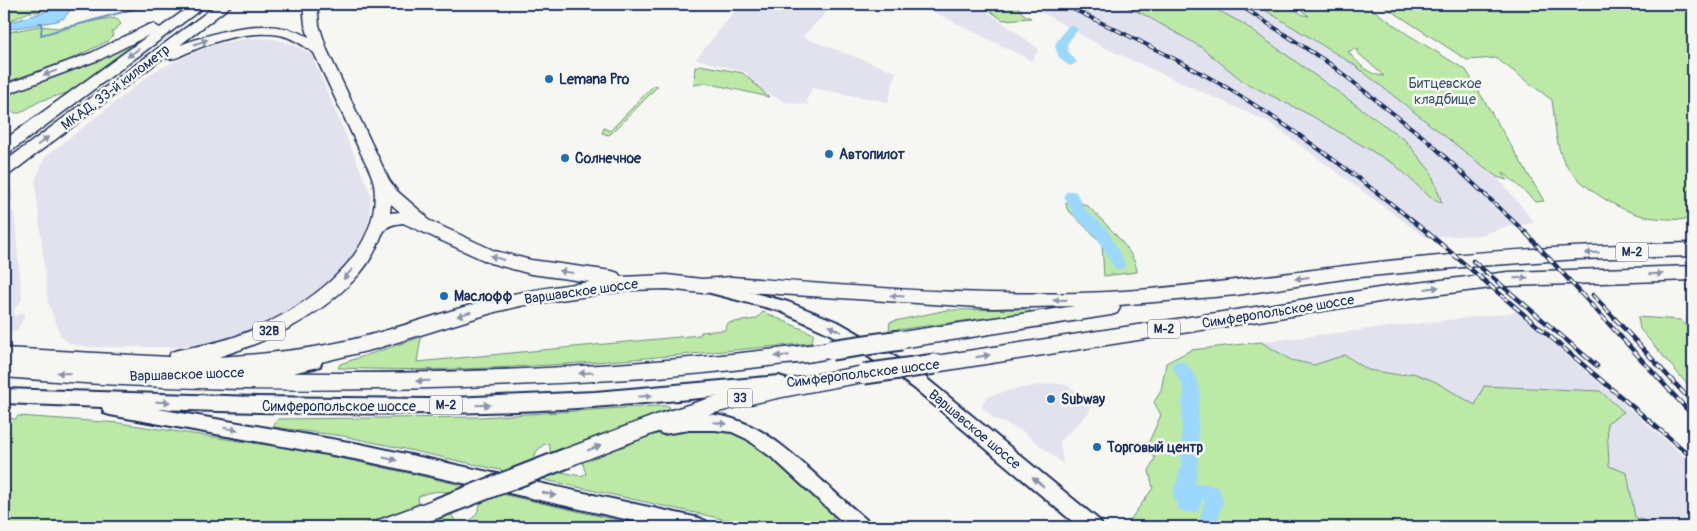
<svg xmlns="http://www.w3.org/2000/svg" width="1697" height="531" viewBox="0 0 1697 531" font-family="Pangolin,sans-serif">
<rect width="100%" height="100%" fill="#f6f6f2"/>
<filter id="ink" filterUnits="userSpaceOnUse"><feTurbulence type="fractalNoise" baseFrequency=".02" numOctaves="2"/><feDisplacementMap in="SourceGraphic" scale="10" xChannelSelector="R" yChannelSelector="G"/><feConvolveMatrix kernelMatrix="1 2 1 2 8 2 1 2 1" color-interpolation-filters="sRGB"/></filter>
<g filter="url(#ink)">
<path fill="#e2e2ee" d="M739,4H835L802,37L896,72L888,102L812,88L806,102L809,105L785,102L751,85L746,72L696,59L735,11Z
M918,4H977L1039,49L1032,61Z
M1027,4H1119L1143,14L1201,47L1244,82L1310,115L1394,164L1431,198L1383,122L1336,92L1242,23L1206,4H1255L1353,64L1497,177L1535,223L1509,226L1481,235L1425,237L1270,123L1101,46Z
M249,38L273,39L293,44L311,54L371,195L369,221L362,242L342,270L313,298L260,328L234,337L209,343L175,347H90L70,344L61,336L48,303L35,181L45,157L156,70L209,46Z
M12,190L13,199L5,206V211L14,212L22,300L14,309L15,316L24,313V318L16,332H4V196Z
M1517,312L1693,464V527H1168L1191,350Z
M1054,383L1066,385L1074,390L1088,403L1090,408L1089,413L1060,441L1063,464L1021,430L994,419L982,407L983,402L989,396L1010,390Z"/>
<path fill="#bde9a7" stroke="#6c8c82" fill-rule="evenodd" d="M4,4H54L39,12H29L10,21L4,22Z
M980,4H1016L1023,14L1031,18L1003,20Z
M1119,4H1206L1242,23L1405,140L1431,172L1442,203L1431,198L1394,164L1310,115L1244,82L1201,47L1143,14Z
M1255,4H1285L1303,15L1309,16L1292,4H1365L1407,34L1466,70L1544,201L1536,202L1503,172L1507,180L1497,177L1353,64ZM1354,49L1359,50L1357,52L1384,76C1368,75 1359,64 1348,52Z
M1381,4H1683L1693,6V220C1675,219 1654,220 1636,214C1610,205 1573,182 1562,157C1555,140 1555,118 1552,100L1496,58L1467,60Z
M110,18L117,19L121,24L112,32L113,36L108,41L67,61L4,83V33L39,26L58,28Z
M138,41L67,93L40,101L20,113H15L9,109L4,110V94Z
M700,65L743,73L769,97L707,83L694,85L695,67Z
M654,85L658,86L612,133L608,135L602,133L604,128L610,131Z
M1075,195L1081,203L1088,206C1103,222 1136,251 1137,272L1104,276L1102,243L1067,209L1066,203Z
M1030,309V312L889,331L890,322L947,310Z
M763,312L814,334L811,343C655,357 496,375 338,368L340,364L421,337L417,362L700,335L701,332L725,330L728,323L756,319Z
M1638,317L1680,320L1693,331V391L1640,329Z
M1261,342L1291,360L1314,365L1345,355L1368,370L1400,375L1413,373L1434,381L1475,405L1484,386L1600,391L1624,412L1607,423L1609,466L1627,473L1635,517L1659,527H1125L1153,488L1149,471L1155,458L1147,446L1161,415L1154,402L1161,391L1166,363L1191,350Z
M655,406H669L670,410L551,455L549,443L543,445L537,451L534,458L535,463L539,467L580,476L586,474L582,461L648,436L677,430H727L740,434L774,458L834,514L830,527H759L391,446L343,436L273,427L278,419L481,417Z
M18,416L119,423L300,450L354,461L648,527H412L451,513L458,527C469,522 478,517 480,504L477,500C459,492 435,487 418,497L419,505L356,527H4V418L16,419Z"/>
<path fill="#9cd8fd" stroke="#6894bd" d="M59,4L74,5L64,18L57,21L4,30V24L45,12Z"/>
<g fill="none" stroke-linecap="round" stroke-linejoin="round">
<path stroke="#6894bd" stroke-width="2" d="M39,23H42L41,35L137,8L177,5"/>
<path fill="#9cd8fd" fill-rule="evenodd" d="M1072,25L1078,29L1067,44L1068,51L1077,62L1071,66C1061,63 1056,53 1055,44L1068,26Z
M1071,191L1076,192L1084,208L1106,228L1126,264L1124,268L1119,270L1114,268L1096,236L1074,216L1064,196L1066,192Z
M1180,360C1190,364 1199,381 1200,392C1201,397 1199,402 1198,407C1198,434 1200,459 1195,485L1202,483L1219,488L1223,501L1216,527H1198L1205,500L1203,499L1198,511C1191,514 1186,513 1179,510L1173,495L1181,466L1182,405L1184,392L1181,383L1172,367L1174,362Z"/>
<defs>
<path id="major" d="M708,281L788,302L840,323L875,343L926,378L1100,521L1102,527H1079L914,388L863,353L828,333L780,311L703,291L700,287L703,283Z
M314,354L320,356L322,361L320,366L314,368C290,373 248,386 224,378L222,373L224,368L257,365Z
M779,376L785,378L787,383L785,388L779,390C681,400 583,410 484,412C376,415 267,413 158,409L360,444L699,518L706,521L708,527H661L360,460L110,415L104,413L102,407L4,403V389L256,397L428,399L595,392Z
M706,414C754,417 785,447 818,477C834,492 851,507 868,521L870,527H848L775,460L747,439L732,432L715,430H689L663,434L657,431L654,426L657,421L663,418Z"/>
<path id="highway" d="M193,4H208L10,152L4,153V140L149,35L101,59L4,95V85L91,53L148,25L153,24L160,28Z
M218,4H233L180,45C220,30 269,15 309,37L305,25L303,4H317L319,25L327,50L389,180L397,191L426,216L428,220L495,251L531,260L612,271L618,273L621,277L667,275L702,279L732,277C862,287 993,299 1124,291C1219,285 1313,268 1408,259C1503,249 1598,245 1693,243V256L1578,259L1464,267L1350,278L1237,295L1119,305L1120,308L1117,313L1111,315L901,348L894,345L892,340L894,335L901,332L1075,306L993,308L732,291L702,293L667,289L630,290L525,305L495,312L375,349L321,362L237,372C435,376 635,369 831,342L838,345L840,350L838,355C818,362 796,363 776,365C727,371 678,376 629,379C421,392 211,395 4,377V348L169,357L171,352L178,350C198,346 218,343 237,336C298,313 384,259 374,184C372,172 363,159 359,149C344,117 329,85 314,53C303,45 293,38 280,35C249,30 217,40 189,52C181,55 173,62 164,57L10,174L4,176V162ZM391,204L400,212L390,213ZM403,223L490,263L531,274L590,282C558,286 527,290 496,298C437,313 380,336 320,346C286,352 252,355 218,357C270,341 315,319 353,281C362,272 372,258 377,246C380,241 381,233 386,229C390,224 397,224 403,223Z
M1693,266V280L1508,286L1392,300L935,372L928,370L925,364L928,358L935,356L1392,286L1508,272Z
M864,366L871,368L874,374L871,380L864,382C813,391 761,400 711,414C661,429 615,449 567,467L560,465L557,458L560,451L656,415L710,398L768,383Z
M435,499L443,502L446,509L443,516L413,527H376L379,520Z"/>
</defs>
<use href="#major" stroke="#1b2f5e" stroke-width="4"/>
<use href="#highway" stroke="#1b2f5e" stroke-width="3"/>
<use href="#major" fill="#f6f6f2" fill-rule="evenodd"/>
<use href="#highway" fill="#f6f6f2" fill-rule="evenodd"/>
<defs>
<path id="rail-far1" d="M1062,4C1117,30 1172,56 1224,86C1296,129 1364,181 1429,234
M1238,4L1330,64L1427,140L1527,234"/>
<path id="rail" d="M1428,233L1693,458
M1526,233L1693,416
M1473,261L1597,366
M1593,295L1693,403"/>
</defs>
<use href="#rail-far1" stroke="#1b2f5e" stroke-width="4"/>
<use href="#rail" stroke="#1b2f5e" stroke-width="4.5"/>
<use href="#rail-far1" stroke="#f6f6f2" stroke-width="2" stroke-dasharray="6" stroke-linecap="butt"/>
<use href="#rail" stroke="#f6f6f2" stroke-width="2.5" stroke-dasharray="8" stroke-linecap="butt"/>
<defs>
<path id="highway-bridge" d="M831,350L901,340
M864,374L935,364
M435,509L567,458"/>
</defs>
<use href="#highway-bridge" stroke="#1b2f5e" stroke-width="23" stroke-linecap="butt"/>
<use href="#highway-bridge" stroke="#f6f6f2" stroke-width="19"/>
</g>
<defs><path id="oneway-solid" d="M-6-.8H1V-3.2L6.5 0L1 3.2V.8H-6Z" transform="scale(1.25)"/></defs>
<g fill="#8892a8">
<use href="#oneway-solid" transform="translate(201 42) rotate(-19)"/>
<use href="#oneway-solid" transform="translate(133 53) rotate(144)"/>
<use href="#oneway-solid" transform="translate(50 73) rotate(160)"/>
<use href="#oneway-solid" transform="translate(43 141) rotate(-37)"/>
<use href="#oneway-solid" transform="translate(1592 253) rotate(177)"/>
<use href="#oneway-solid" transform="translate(497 258) rotate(-163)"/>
<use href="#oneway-solid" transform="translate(566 272) rotate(-172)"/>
<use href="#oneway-solid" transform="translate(348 274) rotate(131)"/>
<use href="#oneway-solid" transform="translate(1656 274) rotate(-2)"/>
<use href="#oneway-solid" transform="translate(1302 278) rotate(172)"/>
<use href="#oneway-solid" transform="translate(1521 278) rotate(-2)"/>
<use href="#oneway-solid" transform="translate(1432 288) rotate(-7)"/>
<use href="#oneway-solid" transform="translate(897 296) rotate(-177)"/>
<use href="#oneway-solid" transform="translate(1060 300) rotate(179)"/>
<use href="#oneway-solid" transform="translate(464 314) rotate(163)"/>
<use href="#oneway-solid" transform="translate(835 329) rotate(-155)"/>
<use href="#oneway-solid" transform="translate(782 356) rotate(174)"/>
<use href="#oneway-solid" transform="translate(983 356) rotate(-9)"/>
<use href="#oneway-solid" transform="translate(64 373) rotate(-176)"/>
<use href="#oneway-solid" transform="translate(586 373) rotate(176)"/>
<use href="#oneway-solid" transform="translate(423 381) rotate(179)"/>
<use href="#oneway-solid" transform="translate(645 396) rotate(-5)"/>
<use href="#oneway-solid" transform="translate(163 402) rotate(2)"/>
<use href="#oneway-solid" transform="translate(483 405) rotate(-1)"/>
<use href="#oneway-solid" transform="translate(720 423) rotate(7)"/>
<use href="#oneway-solid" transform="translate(231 429) rotate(9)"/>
<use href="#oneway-solid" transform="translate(594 448) rotate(-21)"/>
<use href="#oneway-solid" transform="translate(390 459) rotate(12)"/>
<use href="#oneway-solid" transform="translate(1038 482) rotate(-141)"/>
<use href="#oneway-solid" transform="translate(549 494) rotate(12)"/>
</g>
</g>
<g fill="#1f6fb2" stroke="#f6f6f2" stroke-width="2">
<circle cx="549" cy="79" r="5"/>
<circle cx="829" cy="154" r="5"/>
<circle cx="565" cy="158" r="5"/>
<circle cx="444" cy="296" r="5"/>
<circle cx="1051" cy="399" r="5"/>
<circle cx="1097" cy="447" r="5"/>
</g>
<g text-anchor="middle" stroke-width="5" stroke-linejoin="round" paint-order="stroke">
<g fill="#f6f6f2" stroke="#5d6b8a" stroke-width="1">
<rect x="1616" y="242.5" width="32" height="19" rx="4"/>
<rect x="1148" y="319.5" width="32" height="19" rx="4"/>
<rect x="253" y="321.5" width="32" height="19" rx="4"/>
<rect x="727.5" y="388.5" width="25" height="19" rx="4"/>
<rect x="430" y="395.5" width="32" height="19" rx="4"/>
</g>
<g font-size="12" font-weight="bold" fill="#1b2f5e">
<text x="1632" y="256">М-2</text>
<text x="1164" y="333">М-2</text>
<text x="269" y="335">32B</text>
<text x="740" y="402">33</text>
<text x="446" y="409">М-2</text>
</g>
<g font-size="14" font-weight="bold" fill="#1b2f5e" stroke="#f6f6f2" text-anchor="start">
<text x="559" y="84">Lemana Pro</text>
<text x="839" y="159">Автопилот</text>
<text x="575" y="163">Солнечное</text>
<text x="454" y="301">Маслофф</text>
<text x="1061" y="404">Subway</text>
<text x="1107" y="452">Торговый центр</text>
</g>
<g font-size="14" fill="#3b546d" stroke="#f6f6f2">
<text x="1445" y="88">Битцевское<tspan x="1445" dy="16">кладбище</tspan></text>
</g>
<g font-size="14" fill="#1b2f5e" stroke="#f6f6f2">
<text transform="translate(115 87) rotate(-37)" y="5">МКАД, 33-й километр</text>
<text transform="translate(581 291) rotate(-8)" y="5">Варшавское шоссе</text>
<text transform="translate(1278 311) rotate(-9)" y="5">Симферопольское шоссе</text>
<text transform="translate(863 373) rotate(-7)" y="5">Симферопольское шоссе</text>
<text transform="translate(187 374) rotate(-2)" y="5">Варшавское шоссе</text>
<text x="339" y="411">Симферопольское шоссе</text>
<text transform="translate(975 429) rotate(40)" y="5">Варшавское шоссе</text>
</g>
</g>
<rect width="1697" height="531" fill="none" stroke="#f6f6f2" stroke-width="20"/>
<rect x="10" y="10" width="1677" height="511" fill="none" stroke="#1b2f5e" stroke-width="2" filter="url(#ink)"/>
</svg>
